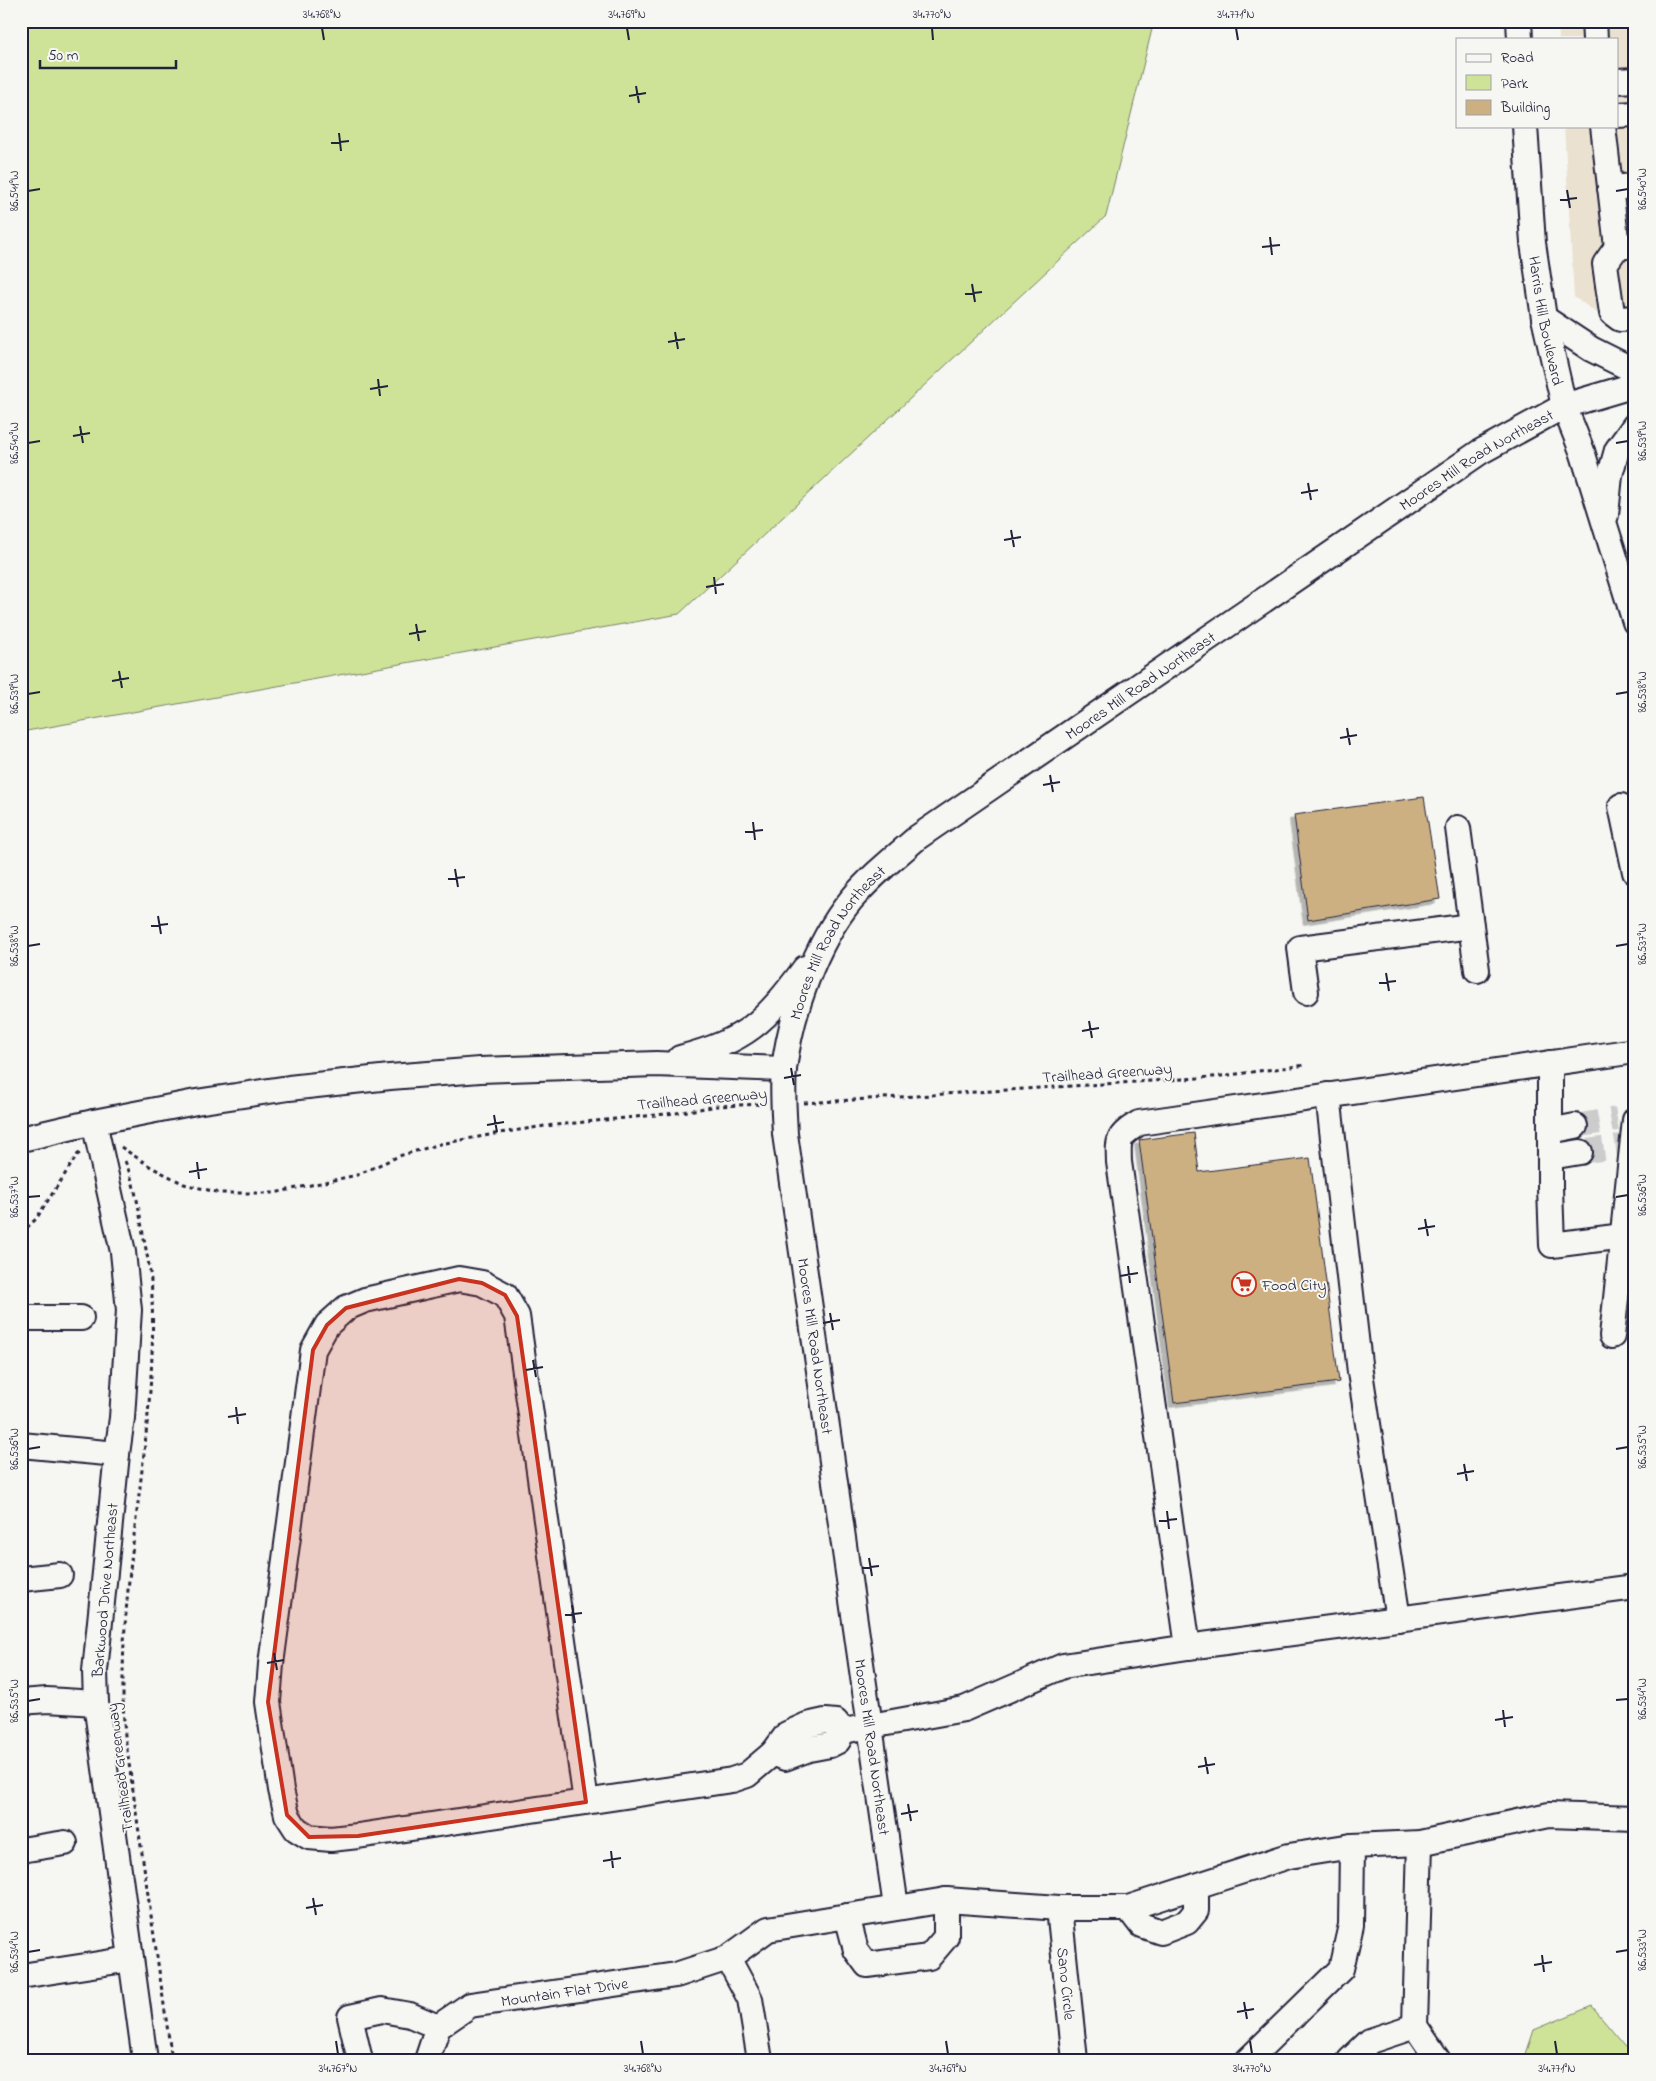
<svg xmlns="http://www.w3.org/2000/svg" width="1656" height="2081" viewBox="0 0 1656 2081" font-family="'Indie Flower',sans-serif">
<defs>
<filter id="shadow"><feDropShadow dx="-4.5" dy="4.5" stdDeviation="0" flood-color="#0004"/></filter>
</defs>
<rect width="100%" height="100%" fill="#f6f6f2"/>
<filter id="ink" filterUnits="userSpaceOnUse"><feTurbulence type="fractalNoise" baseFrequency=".02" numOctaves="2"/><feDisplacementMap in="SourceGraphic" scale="10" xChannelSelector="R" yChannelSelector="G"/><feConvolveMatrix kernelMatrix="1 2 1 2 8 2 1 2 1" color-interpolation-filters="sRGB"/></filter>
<g filter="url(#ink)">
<path fill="#eae1d0" d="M1558,21H1635V339L1574,297L1564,126H1617V39H1559Z"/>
<path fill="#cee398" stroke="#78826a" d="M21,21H1154L1106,216L679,614L21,732Z
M1592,2006L1635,2057V2060H1524L1534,2030Z"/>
<path fill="#cdb082" stroke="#22223b" filter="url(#shadow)" d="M1424,797L1440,899L1308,920L1294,815Z
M1194,1133L1199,1172L1310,1158L1339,1382L1174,1403L1139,1140Z"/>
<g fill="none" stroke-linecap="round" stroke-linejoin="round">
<path stroke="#cccccd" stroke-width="24" stroke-dasharray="24 12" stroke-linecap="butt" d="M1575,1126L1617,1119
M1580,1152L1621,1146"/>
<defs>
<g id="minor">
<path d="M1519,21L1520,39"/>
<path d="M1594,21L1595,39"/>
<path d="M1617,81L1635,80"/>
<path d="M1617,115L1635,114"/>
<path id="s1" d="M1525,126L1533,243L1544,318L1564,406L1582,451L1635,622"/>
<path d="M1603,126L1617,247"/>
<path d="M1610,188L1635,186"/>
<path d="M1635,245L1617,247L1605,264L1612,313L1620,319L1635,318"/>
<path d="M1544,318L1591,349L1635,371"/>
<path d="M1606,515L1610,475L1617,450L1635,425"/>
<path d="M1621,806L1635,872"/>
<path d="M1458,828L1477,970"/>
<path d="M1306,992L1300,948L1471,926"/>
<path d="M680,1058C747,1040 764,1023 805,968"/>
<path d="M1550,1063V1188L1552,1245L1623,1236"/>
<path d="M1328,1095L1360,1372L1398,1619"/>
<path d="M94,1122L123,1252L129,1310L122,1418L117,1454L95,1671L96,1703L145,2060"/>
<path d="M1550,1131L1575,1126"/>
<path d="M21,1139L94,1122L196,1102L289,1088L390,1077L480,1070L656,1064L784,1069"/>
<path d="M1550,1157L1580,1152"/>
<path d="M21,1318H81"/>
<path d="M1612,1336L1635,1120"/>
<path d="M21,1445L117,1454"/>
<path d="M21,1579L60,1575"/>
<path d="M1188,1647L1635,1587"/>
<path d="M21,1702L47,1700L96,1703"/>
<path d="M825,1721L836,1722L843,1731L838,1741L830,1745L809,1749L785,1758L773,1753L787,1734L807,1725Z"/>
<path d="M843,1731L964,1709L1063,1666L1188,1647L1119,1162C1118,1138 1118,1136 1139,1123L1635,1051"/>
<path d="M586,1802L517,1316L505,1295L482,1283L459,1279L365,1300L346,1308L327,1325L313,1350L271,1664L268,1702L281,1790L287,1815L296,1829L309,1837L331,1839L358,1836L732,1780L747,1775L773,1753"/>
<path d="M1420,1843L1415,2026L1438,2060"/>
<path d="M21,1850L65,1843"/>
<path id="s2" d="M896,1907L785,1134C784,1112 782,1090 784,1069C791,1013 815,944 851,900C871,876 895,857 918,837L1480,452L1564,406L1635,385"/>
<path id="s3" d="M1059,1908L1075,2060"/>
<path d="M1128,1908L1141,1925L1161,1932L1187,1922L1196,1911V1886"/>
<path d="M847,1916L856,1950L867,1965L929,1957L946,1937V1900"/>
<path d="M728,1958L750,1999L760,2060"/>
<path d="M21,1976L131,1959"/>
<path d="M360,2060L350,2017L382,2010L410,2015L438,2027"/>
<path id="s4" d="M427,2060L438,2027L470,2005L676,1975L728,1958L768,1929L946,1900L1059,1908H1128L1289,1856L1352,1846L1420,1843L1549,1815L1635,1818"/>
<path d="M1248,2060L1341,1969L1351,1925L1352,1846"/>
<path d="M1350,2060L1370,2041L1415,2026"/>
</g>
</defs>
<use href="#minor" stroke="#22223b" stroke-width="28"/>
<path stroke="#22223b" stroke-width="3" stroke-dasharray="4 4" stroke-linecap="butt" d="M804,1103L1213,1077L1306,1065
M121,1147L151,1167L184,1184L220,1193H274L357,1175L399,1156L440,1144L500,1133L545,1126L676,1113L717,1106L763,1104
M125,1161C135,1185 139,1208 143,1234C147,1255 152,1277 152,1298C158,1444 113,1590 125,1736L172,2060
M21,1233L36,1219L78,1154L82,1153"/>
<use href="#minor" stroke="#f6f6f2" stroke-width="24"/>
</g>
</g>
<path fill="#c8321e" fill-opacity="0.2" stroke="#c8321e" stroke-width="4" stroke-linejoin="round" d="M459,1279L482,1283L505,1295L517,1316L586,1802L358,1836L309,1837L287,1815L268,1702L313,1350L327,1325L346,1308Z"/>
<path fill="none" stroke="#22223b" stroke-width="2" d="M322,28L324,40M627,28L629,40M932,28L933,40M1236,28L1238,40M636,86L639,103M629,96L646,93M339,133L341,151M331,143L349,141M1567,190L1570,208M28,191L40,189M1616,191L1628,189M1560,200L1577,198M1270,237L1272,255M1262,247L1280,245M972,284L975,302M965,294L982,292M675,332L678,349M668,342L685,339M378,379L380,396M370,389L388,386M80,426L83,443M73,436L90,433M28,443L40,441M1616,443L1628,441M1308,483L1311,500M1301,493L1318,490M1011,530L1014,547M1004,540L1021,537M714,577L716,594M706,587L724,584M416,624L419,641M409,634L426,631M119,671L122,688M112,681L129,678M28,694L40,692M1616,694L1628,692M1347,728L1350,745M1340,738L1357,735M1050,775L1053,792M1043,785L1060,782M753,822L755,840M745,832L763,830M455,869L458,887M448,879L465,877M158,916L161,934M151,926L168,924M28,946L40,944M1616,946L1628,944M1386,973L1389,991M1379,983L1396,981M1089,1021L1092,1038M1082,1031L1099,1028M791,1068L794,1085M784,1078L801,1075M494,1115L497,1132M487,1125L504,1122M197,1162L199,1179M189,1172L207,1169M28,1197L40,1196M1616,1197L1628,1195M1425,1219L1428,1236M1418,1229L1435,1226M1128,1266L1130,1283M1120,1276L1138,1273M830,1313L833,1330M823,1323L840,1320M533,1360L536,1377M526,1370L543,1367M236,1407L238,1424M228,1417L246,1414M28,1449L40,1447M1616,1449L1628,1447M1464,1464L1467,1481M1457,1474L1474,1471M1167,1511L1169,1529M1159,1521L1177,1519M869,1558L872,1576M862,1568L879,1566M572,1605L575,1623M565,1615L582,1613M274,1653L277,1670M267,1663L284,1660M1616,1700L1628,1699M28,1701L40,1699M1503,1710L1505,1727M1495,1720L1513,1717M1205,1757L1208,1774M1198,1767L1215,1764M908,1804L911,1821M901,1814L918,1811M611,1851L613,1868M603,1861L621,1858M313,1898L316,1915M306,1908L323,1905M28,1952L40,1950M1616,1952L1628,1950M1542,1955L1544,1972M1534,1965L1552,1962M1244,2002L1247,2019M1237,2012L1254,2009M336,2041L338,2054M641,2041L643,2054M946,2041L948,2054M1250,2041L1252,2054M1555,2041L1557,2054"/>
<defs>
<symbol id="supermarket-ring" viewBox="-11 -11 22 22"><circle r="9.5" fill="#f6f6f2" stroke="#c8321e" stroke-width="1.5"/><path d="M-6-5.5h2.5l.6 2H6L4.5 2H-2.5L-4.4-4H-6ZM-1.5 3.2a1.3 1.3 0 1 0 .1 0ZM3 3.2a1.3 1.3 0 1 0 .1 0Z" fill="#c8321e"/></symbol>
</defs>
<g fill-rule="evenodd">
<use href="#supermarket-ring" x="1230" y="1270" width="28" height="28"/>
</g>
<g text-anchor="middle" stroke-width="4" stroke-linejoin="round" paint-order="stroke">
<g font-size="16" fill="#22223b" stroke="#f6f6f2">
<text dy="6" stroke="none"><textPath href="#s1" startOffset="196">Harris Hill Boulevard</textPath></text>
<text dy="6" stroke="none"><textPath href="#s2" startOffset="1796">Moores Mill Road Northeast</textPath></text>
<text dy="6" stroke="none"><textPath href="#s2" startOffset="1391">Moores Mill Road Northeast</textPath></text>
<text dy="6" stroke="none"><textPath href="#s2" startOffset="986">Moores Mill Road Northeast</textPath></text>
<text transform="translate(1107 1072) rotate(-4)" y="6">Trailhead Greenway</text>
<text transform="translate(702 1098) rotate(-5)" y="6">Trailhead Greenway</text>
<text transform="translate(816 1346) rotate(82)" y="6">Moores Mill Road Northeast</text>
<text transform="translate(104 1590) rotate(-85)" y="6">Barkwood Drive Northeast</text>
<text transform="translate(873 1747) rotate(82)" y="6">Moores Mill Road Northeast</text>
<text transform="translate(119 1768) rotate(-97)" y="6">Trailhead Greenway</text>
<text dy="6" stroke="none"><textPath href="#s3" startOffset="76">Sano Circle</textPath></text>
<text dy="6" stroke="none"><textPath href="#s4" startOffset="169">Mountain Flat Drive</textPath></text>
</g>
<g font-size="16" fill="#22223b" stroke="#f6f6f2" text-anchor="start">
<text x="1262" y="1290">Food City</text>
</g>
</g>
<rect width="1656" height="2081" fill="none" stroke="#f6f6f2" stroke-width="55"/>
<rect x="1456" y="38" width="162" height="90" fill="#f6f6f2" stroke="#a1a1a9"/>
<rect x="1466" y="54" width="25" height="8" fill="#f6f6f2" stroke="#a1a1a9"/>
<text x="1501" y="62" font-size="15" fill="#22223b">Road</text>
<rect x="1466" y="75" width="25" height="15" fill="#cee398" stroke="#a1a1a9"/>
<text x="1501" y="88" font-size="15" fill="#22223b">Park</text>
<rect x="1466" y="100" width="25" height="15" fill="#cdb082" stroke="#a1a1a9"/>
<text x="1501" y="112" font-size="15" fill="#22223b">Building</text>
<path d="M40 60v8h136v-8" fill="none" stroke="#22223b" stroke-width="2.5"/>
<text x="48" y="60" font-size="15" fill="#22223b" stroke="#f6f6f2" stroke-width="4" paint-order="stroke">50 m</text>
<rect x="28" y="28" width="1600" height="2026" fill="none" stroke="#22223b" stroke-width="2"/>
<g font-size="12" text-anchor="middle" fill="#22223b">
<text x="322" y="18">34.768°N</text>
<text x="627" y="18">34.769°N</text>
<text x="932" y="18">34.770°N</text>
<text x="1236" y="18">34.771°N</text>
<text transform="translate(1642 189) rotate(-90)" y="4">86.540°W</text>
<text transform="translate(14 191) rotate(-90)" y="4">86.541°W</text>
<text transform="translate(1642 441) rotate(-90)" y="4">86.539°W</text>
<text transform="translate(14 443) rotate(-90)" y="4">86.540°W</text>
<text transform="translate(1642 692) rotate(-90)" y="4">86.538°W</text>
<text transform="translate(14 694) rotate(-90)" y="4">86.539°W</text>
<text transform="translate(1642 944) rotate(-90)" y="4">86.537°W</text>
<text transform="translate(14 946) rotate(-90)" y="4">86.538°W</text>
<text transform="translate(1642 1195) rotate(-90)" y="4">86.536°W</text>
<text transform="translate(14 1197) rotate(-90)" y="4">86.537°W</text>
<text transform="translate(1642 1447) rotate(-90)" y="4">86.535°W</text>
<text transform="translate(14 1449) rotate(-90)" y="4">86.536°W</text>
<text transform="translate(1642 1699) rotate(-90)" y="4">86.534°W</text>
<text transform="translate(14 1701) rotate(-90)" y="4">86.535°W</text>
<text transform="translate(1642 1950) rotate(-90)" y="4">86.533°W</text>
<text transform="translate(14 1952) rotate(-90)" y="4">86.534°W</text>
<text x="338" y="2072">34.767°N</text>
<text x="643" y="2072">34.768°N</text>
<text x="948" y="2072">34.769°N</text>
<text x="1252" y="2072">34.770°N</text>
<text x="1557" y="2072">34.771°N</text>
</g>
</svg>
